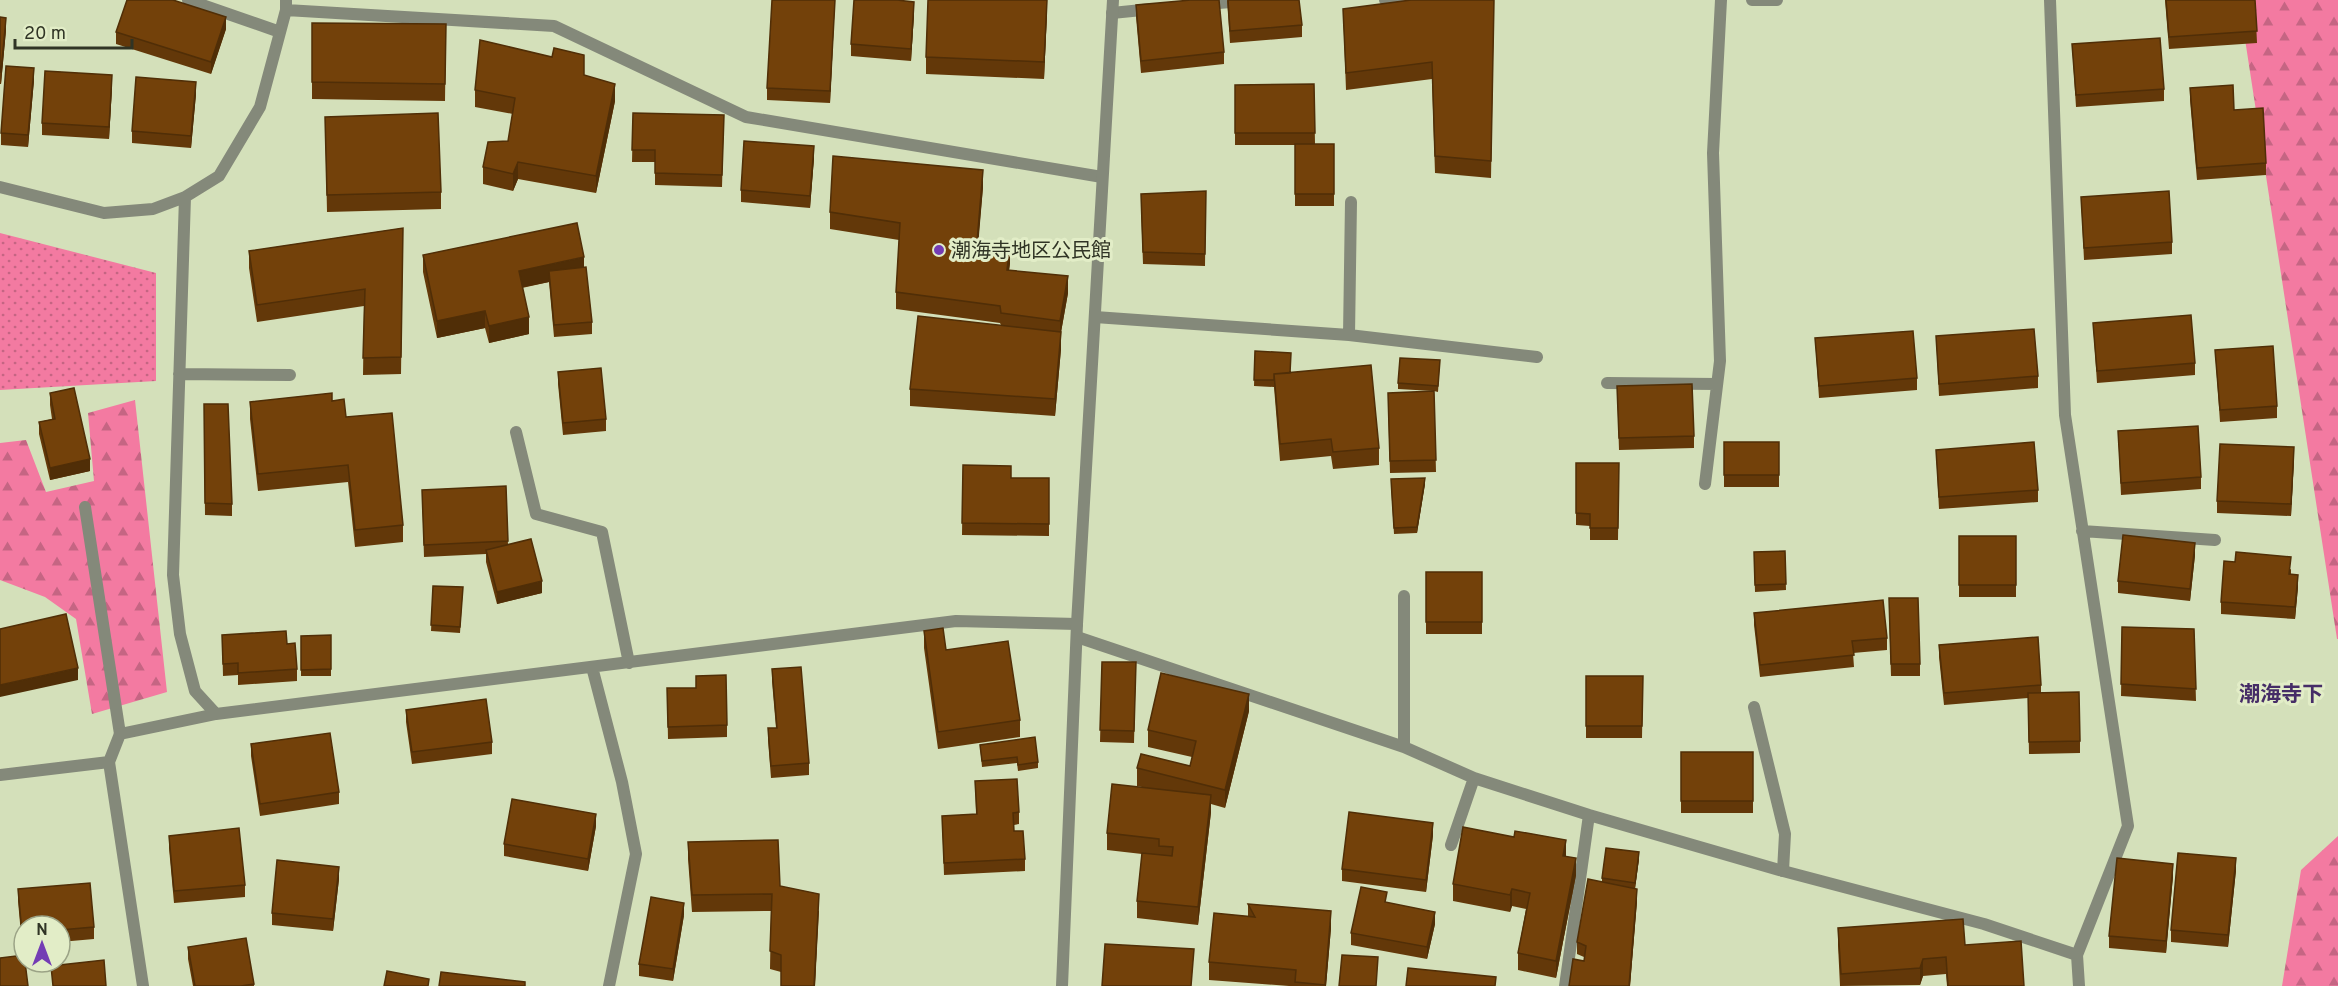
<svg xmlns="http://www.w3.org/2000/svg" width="2338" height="986" viewBox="0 0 2338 986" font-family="Overpass,'Noto Sans JP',sans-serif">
<defs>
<pattern id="forest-firs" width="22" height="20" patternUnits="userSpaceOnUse" patternTransform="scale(1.5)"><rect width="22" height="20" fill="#f37aa1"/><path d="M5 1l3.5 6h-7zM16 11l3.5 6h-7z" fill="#c56583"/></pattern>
<pattern id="park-dots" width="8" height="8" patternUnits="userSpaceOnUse" patternTransform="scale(1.5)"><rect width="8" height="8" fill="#f37aa1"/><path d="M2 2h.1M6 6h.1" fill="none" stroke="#c56583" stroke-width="1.8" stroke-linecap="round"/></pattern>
</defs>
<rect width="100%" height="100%" fill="#d4e0ba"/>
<path fill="url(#forest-firs)" d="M2239,0H2338V639H2337Z
M135,400L167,692L92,714L76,619L45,597L0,580V443L26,440L46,492L94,481L88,413Z
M2338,836V986H2282L2301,870Z"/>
<path fill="url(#park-dots)" d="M0,233L156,273V381L0,390Z"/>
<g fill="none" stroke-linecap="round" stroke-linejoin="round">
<path stroke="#84897a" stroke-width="12" d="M85,507L120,734
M1754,707L1785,834L1783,871"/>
<path stroke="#84897a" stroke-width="12" d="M188,0L280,32
M1385,0L1416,3
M1752,0H1777
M2050,0L2065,415L2128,826L2077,955L2079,986
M1206,4L1256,0
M286,10L554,26L746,117L1102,177
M1112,13L1152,9
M0,187L104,213L153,209L185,197L219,176L260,107L286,10V0
M185,197L173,575L180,634L195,691L216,714
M1095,317L1349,335L1537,357
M1349,335L1351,202
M179,374L290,375
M1607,383L1717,384
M516,432L536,514L602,532L629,663
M1705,484L1720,361L1713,153L1721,0
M2082,531L2215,540
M1404,596V747
M1077,637L1404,747L1474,778L1589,815L1783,871L1984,924L2077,955
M592,667L622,782L636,854L609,986
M0,775L109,762
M1451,845L1474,778
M143,986L109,762L120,734L216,714L956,621L1077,624
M1565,986L1589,815"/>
<path stroke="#84897a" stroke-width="12" d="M1062,986L1077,624L1113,0"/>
</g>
<path fill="#633809" d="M835,0L830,103L767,100V88Z
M1227,0L1302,25V37L1230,43Z
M1494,0L1491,178L1435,173L1432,79L1346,90L1343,9Z
M2165,0H2255L2257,43L2169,49Z
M1136,5L1224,52V64L1141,73L1136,17Z
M1047,12L1044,79L926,74V57Z
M914,14L911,61L851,56V44Z
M0,17L6,30L1,84H0Z
M312,23L446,24L445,101L312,99Z
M226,29L211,74L116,44V32Z
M2072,44L2164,89V101L2076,107Z
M584,75L615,101L596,193L518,179L513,191L483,184V167L508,141L513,114L475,107V90Z
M34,80L28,147L1,145V133Z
M1314,84L1315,144H1334V206H1295V145H1235V85Z
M112,87L109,139L42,135V123Z
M2190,88L2234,110L2266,163V175L2197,180L2190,100Z
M196,94L191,148L132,143V131Z
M633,113L724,115L722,187L655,185V162H632Z
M325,117L441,192V209L327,212Z
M814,158L810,208L741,202V190Z
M983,187L978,242L1010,263L1009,270L1068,293L1061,332V349L1055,416L910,406V389L1001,325L1000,323L896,309V292L899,240L830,229V212Z
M1206,191L1205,266L1143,264L1141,206Z
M2081,197L2172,242V254L2084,260Z
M403,228L401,374L363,375L364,306L257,322L249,268V251Z
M423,255L584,267L592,322V334L554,337L549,282L522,288L529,334L489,343L485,328L437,338L423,272Z
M2093,323L2195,363V375L2097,383Z
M1936,336L2038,376V388L1939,396Z
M1815,338L1917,378V390L1819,398Z
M2215,350L2277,406V418L2220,422Z
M1255,351L1290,373L1379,448V465L1333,469L1331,456L1280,461L1274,387L1254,386Z
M1440,360L1438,392L1434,391L1436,472L1390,473L1388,405L1433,391L1398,389V383Z
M558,372L606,419V431L563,435L558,384Z
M1617,386L1694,436V448L1619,450Z
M50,393L90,471L50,480L39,434V422L52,419L50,405Z
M332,401L346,417L403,525V542L355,547L348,482L258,491L250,419V402Z
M204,404L232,504V516L205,515Z
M2118,431L2201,477V489L2121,495Z
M1724,442H1779V487H1724Z
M1936,450L2038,490V502L1939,509Z
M2294,459L2291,516L2217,513V501Z
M1576,463H1619L1618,540H1590V526L1576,525Z
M963,465L1011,478H1049V536L962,535Z
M1425,484L1417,533L1394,534L1391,485Z
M506,486L508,545L542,593L497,604L486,562V554L424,557L422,490Z
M1959,536H2016V597H1959Z
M1785,551L1786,590L1755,592L1754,552Z
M2195,555L2190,601L2118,593V581Z
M2291,569V574L2298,587L2295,619L2221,614V602Z
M1426,572H1482V634H1426Z
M433,586L463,587L460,633L431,631Z
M1889,610L1920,664V676H1891Z
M1754,613L1887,638V650L1853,653L1854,667L1760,677L1754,625Z
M2122,627L2194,629L2196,701L2121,696Z
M924,631L946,650L1020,720V737L938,749L924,648Z
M222,635L287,644L297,669V681L238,685V675L223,676Z
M331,635V676H301V636Z
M1939,645L2041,685V693L2080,741V753L2029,754L2028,698L1944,705L1939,657Z
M1102,662H1136L1134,743L1100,742Z
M772,669L809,763V775L771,778L768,740V728H776L772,681Z
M1586,676H1643L1642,738H1586Z
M667,688L727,725V737L668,739Z
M406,710L492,742V754L412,764L406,722Z
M1249,711L1225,808L1211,804V812L1198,925L1137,918V901L1142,854L1107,850V833L1147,788L1137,786V768L1190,766L1192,757L1148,747V730Z
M251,744L339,792V804L260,816L251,756Z
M980,745L1038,762V768L1018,771L1017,763L982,767Z
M1681,752H1753V813H1681Z
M975,781L1019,812V824L1014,825V831L1025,859V871L944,875L942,816L976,814Z
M596,826L588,871L504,856V844Z
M1433,835L1426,892L1342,881V869Z
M169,836L245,885V897L174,903L169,848Z
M688,842L780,886L819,911L815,986H781V972L770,969L771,911L692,912L688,859Z
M1566,856L1576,875L1556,978L1518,970V953L1526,909L1512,906L1510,912L1453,901V884Z
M1639,859L1635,888L1637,901L1630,986H1569L1584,961V957L1577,954V942L1602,882V878Z
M2236,870L2228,947L2171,942V930Z
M2173,876L2166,953L2109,948V936Z
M339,879L333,931L272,925V913Z
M18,889L94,927V939L60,942V926H24V945H22L18,901Z
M1387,903L1435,924L1427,959L1351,945V933Z
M1248,904L1331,928L1326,986H1289L1209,980V962L1248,916Z
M684,915L673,981L639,976V964Z
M1838,928L1965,945L2024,986H1947L1946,974L1923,976L1920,985L1840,986L1838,945Z
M188,947L254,984V986H193L188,959Z"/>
<path fill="#502e07" d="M835,0L830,103V91Z
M1047,0V12L1044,79V62Z
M914,2V14L911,61V49Z
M226,17V29L211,74V62Z
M6,18V30L1,84V72Z
M34,68V80L28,147V135Z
M112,75V87L109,139V127Z
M196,82V94L191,148V136Z
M615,84V101L596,193V176Z
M814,146V158L810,208V196Z
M518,162V179L513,191V174Z
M983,170V187L977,259V242Z
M1010,246V263L1007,287V270Z
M584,257V274L549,271V282L519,288V271Z
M1068,276V293L1060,338V321Z
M485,311V328L437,338V321Z
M529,317V334L489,343V326Z
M1061,332V349L1055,416V399Z
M2294,447V459L2291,516V504Z
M90,459V471L50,480V468Z
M1425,478V484L1417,533V527Z
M2195,543V555L2190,601V589Z
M2298,575V587L2295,619V607Z
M542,581V593L497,604V592Z
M78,668V680L0,697V685Z
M1249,694V711L1225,808V790Z
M1211,795V812L1198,925V907Z
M596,814V826L588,871V859Z
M1433,823V835L1426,892V880Z
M1566,840V857L1563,856Z
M1639,852V859L1635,889V883Z
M1576,858V875L1556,978V961Z
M2236,858V870L2228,947V935Z
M2173,864V876L2166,953V941Z
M339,867V879L333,931V919Z
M1512,889V906L1510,912V895Z
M1637,889V901L1630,986H1629Z
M819,894L815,986H814Z
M684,903V915L673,981V969Z
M1331,911V928L1326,986H1325Z
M1435,912V924L1427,959V947Z
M1923,959V976L1920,985V968Z"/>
<path fill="#73410a" stroke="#502e07" stroke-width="1.5" d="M127,0H173L226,17L211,62L116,32Z
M772,0H835L830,91L767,88Z
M854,0H897L914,2L911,49L851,44Z
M928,0H1047L1044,62L926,57Z
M1191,0H1219L1224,52L1141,61L1136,5Z
M1228,0H1299L1302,25L1230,31Z
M1411,0H1494L1491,161L1435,156L1432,62L1346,73L1343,9Z
M2166,0H2255L2257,31L2169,37Z
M0,17L6,18L1,72H0Z
M312,23L446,24L445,84L312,82Z
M2160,38L2164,89L2076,95L2072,44Z
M480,40L552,57L554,48L584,55V75L615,84L596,176L518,162L513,174L483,167L488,142L508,141L515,98L475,90Z
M6,66L34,68L28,135L1,133Z
M45,71L112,75L109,127L42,123Z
M136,77L196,82L191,136L132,131Z
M1314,84L1315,133H1235V85Z
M2233,85L2234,110L2263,108L2266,163L2197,168L2190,88Z
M438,113L441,192L327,195L325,117Z
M633,113L724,115L722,175L655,173V150H632Z
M744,141L814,146L810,196L741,190Z
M1295,144H1334V194H1295Z
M833,156L983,170L977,242L1010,246L1007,270L1068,276L1060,321L1001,313L1000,306L896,292L900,223L830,212Z
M1206,191L1205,254L1143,252L1141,194Z
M2169,191L2172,242L2084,248L2081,197Z
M577,223L584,257L519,271L529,317L489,326L485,311L437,321L423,255Z
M403,228L401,357L363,358L365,289L257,305L249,251Z
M586,267L592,322L554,325L549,271Z
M2191,315L2195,363L2097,371L2093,323Z
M918,316L1061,332L1055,399L910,389Z
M2034,329L2038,376L1939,384L1936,336Z
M1913,331L1917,378L1819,386L1815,338Z
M2273,346L2277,406L2220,410L2215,350Z
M1255,351L1291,353L1290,373L1274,374V380H1254Z
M1400,358L1440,360L1438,386L1398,383Z
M1371,365L1379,448L1333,452L1331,439L1280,444L1274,374Z
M601,368L606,419L563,423L558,372Z
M1692,384L1694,436L1619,438L1617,386Z
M74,388L90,459L50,468L39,422L55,419L50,393Z
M1434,391L1436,460L1390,461L1388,393Z
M332,393V401L344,399L346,417L392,413L403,525L355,530L348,465L258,474L250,402Z
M204,404H228L232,504L205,503Z
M2198,426L2201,477L2121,483L2118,431Z
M1724,442H1779V475H1724Z
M2034,442L2038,490L1939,497L1936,450Z
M2220,444L2294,447L2291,504L2217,501Z
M1576,463H1619L1618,528H1590V514L1576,513Z
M963,465L1011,466V478H1049V524L962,523Z
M1425,478L1417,527L1394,528L1391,479Z
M506,486L508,541L424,545L422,490Z
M2123,535L2195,543L2190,589L2118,581Z
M1959,536H2016V585H1959Z
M531,539L542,581L497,592L486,550Z
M1785,551L1786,584L1755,585L1754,552Z
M2236,552L2291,557L2289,574L2298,575L2295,607L2221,602L2224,561L2235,562Z
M1426,572H1482V622H1426Z
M433,586L463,587L460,627L431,625Z
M1889,598H1918L1920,664H1891Z
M1883,600L1887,638L1852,641L1854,655L1760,665L1754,613Z
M66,614L78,668L0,685V629Z
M2122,627L2194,629L2196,689L2121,684Z
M943,628L946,650L1008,641L1020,720L938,732L924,631Z
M286,631L287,644L295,643L297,669L238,673V663L223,664L222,635Z
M331,635V669L301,670V636Z
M2038,637L2041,685L1944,693L1939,645Z
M1102,662H1136L1134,731L1100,730Z
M801,667L809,763L771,766L768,728H777L772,669Z
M1161,673L1249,694L1225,790L1137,768L1141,754L1190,766L1196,741L1148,730Z
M726,675L727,725L668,727L667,688H696V676Z
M1586,676H1643L1642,726H1586Z
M2079,692L2080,741L2029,742L2028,693Z
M486,699L492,742L412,752L406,710Z
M330,733L339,792L260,804L251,744Z
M1035,737L1038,762L1018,765L1017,757L982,761L980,745Z
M1681,752H1753V801H1681Z
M1017,779L1019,812L1013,813L1014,831H1023L1025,859L944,863L942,816L977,814L975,781Z
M1112,784L1211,795L1198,907L1137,901L1142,853L1172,856L1173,847L1159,846V839L1107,833Z
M512,799L596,814L588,859L504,844Z
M1349,812L1433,823L1426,880L1342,869Z
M1463,827L1514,837L1515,831L1566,840L1563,856L1576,858L1556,961L1518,953L1530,893L1512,889L1510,895L1453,884Z
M239,828L245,885L174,891L169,836Z
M778,840L780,886L819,894L814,986H781V955L770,951L772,894L692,895L688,842Z
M1606,848L1639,852L1635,883L1602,878Z
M2178,853L2236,858L2228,935L2171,930Z
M2117,858L2173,864L2166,941L2109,936Z
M277,860L339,867L333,919L272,913Z
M1588,879L1637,889L1629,986H1569L1573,959L1584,961L1586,946L1577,942Z
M90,883L94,927L60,930V926H24V933H22L18,889Z
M1361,887L1387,892L1385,902L1435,912L1427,947L1351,933Z
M651,897L684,903L673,969L639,964Z
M1248,904L1331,911L1325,985L1295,982L1296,970L1209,962L1214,913L1255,917Z
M1963,919L1965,945L2021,941L2024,986H1948L1946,957L1923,959L1920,968L1841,974L1838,928Z
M246,938L254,984L241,986H195L188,947Z
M1105,944L1194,949L1191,986H1102Z
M24,955V962H25L28,986H0V958Z
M1342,955L1378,957L1376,986H1339Z
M104,960L106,986H53L51,966Z
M1408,968L1496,977L1495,986H1406Z
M387,971L429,979L428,986H384Z
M441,972L525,982V986H439Z"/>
<circle fill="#743db4" stroke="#e2edc7" stroke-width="2" cx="939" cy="250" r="6"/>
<g text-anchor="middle" stroke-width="6" stroke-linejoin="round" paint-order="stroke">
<g font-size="20" fill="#303425" stroke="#e2edc7" text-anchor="start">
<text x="951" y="257">潮海寺地区公民館</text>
</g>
<g font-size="21" font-weight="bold" fill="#462d67" stroke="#e2edc7">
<text x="2281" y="701">潮海寺下</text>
</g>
</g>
<g transform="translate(42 944)"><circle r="28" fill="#e2edc7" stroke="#9ba386" stroke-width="1.5"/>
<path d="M0-4.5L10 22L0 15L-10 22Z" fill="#743db4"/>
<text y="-9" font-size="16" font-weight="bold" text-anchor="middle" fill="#303425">N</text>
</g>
<path d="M15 39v9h117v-9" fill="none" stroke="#303425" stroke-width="3"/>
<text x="24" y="39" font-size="18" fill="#303425" stroke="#e2edc7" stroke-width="4.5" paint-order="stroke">20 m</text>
</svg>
